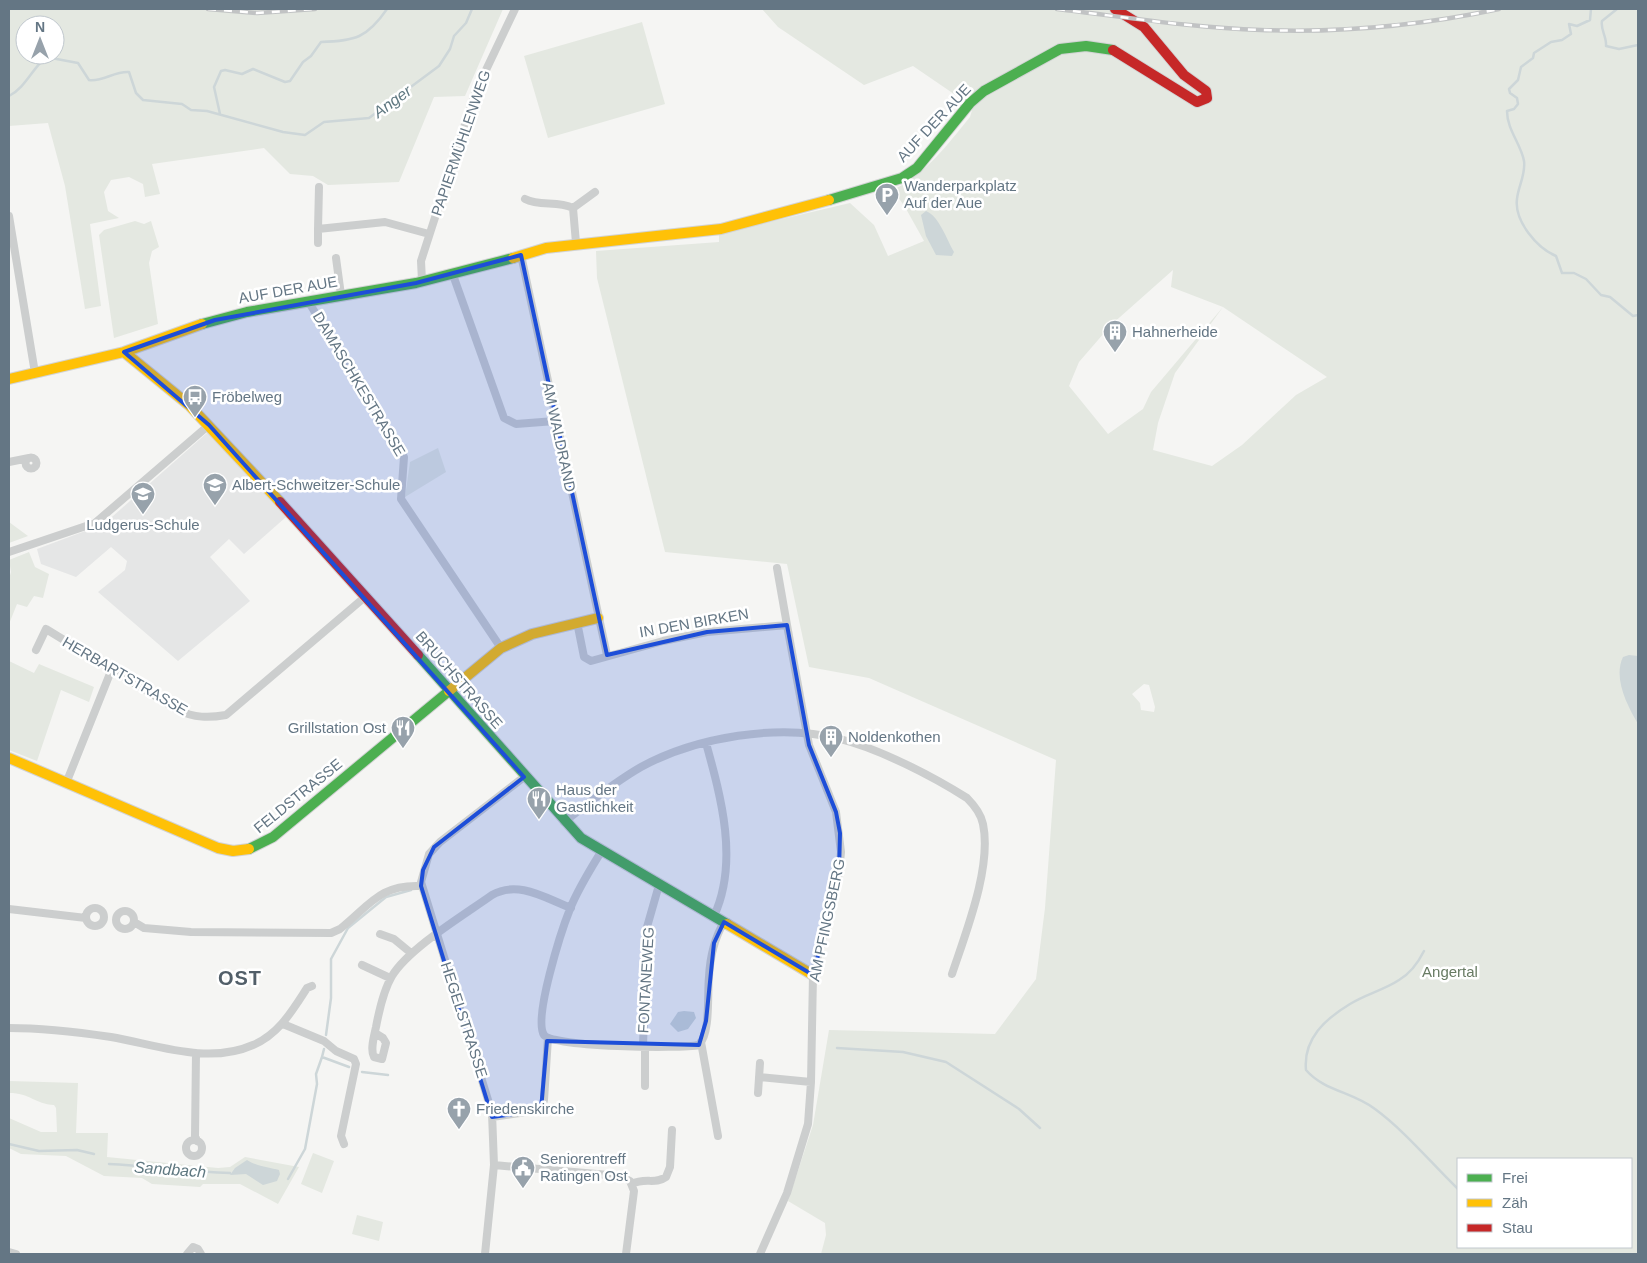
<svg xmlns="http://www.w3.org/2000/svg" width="1647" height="1263" viewBox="0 0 1647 1263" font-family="Arial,sans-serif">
<rect width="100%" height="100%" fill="#f5f5f3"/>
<path fill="#e5e6e6" d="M208,432L286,517L244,554L229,539L210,557L250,601L178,661L98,592L125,570L127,561L111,547L76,577L41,564L37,549L104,524Z"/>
<path fill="#e4e8e1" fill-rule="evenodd" d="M9,9H503L465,96L434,97L399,182L328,185L313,176L290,174L264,148L152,164L160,194L145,197L143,184L129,177L111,180L104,192L108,211L119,218L90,224L101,306L85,309L65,186L48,123L9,126ZM25,25H55V55H25Z
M762,9H1638V1254H821L826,1235L825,1223L788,1201L813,1125L829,1030L995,1034L1036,979L1045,908L1056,760L869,678L809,667L787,564L665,552L597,278L596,251L719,242V234L850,203L874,225L888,256L924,241L905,207L893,190C927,173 947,145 970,117L973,107L913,66L864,85L778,27ZM1173,270L1171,287L1223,307L1151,392L1143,409L1108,434L1069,386L1079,362L1111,325ZM1223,307L1327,377L1296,395L1242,445L1212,466L1153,450L1158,423L1175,373ZM1144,684L1149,685L1155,707L1154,712L1141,710L1140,703L1132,694ZM1458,1159H1631V1247H1458Z
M642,22L665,104L548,138L524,56Z
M135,221L144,224L151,221L159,247L152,251L149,263L158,324L114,338L99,235L104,230Z
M438,448L446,472L405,497L410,462Z
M9,522L28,536L9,543Z
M29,552L35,567L49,574L43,598L34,596L27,607L17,604L9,624V579L11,572L9,560Z
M9,661L34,673L39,664L94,687L89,702L61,690L37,761L9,750Z
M9,1081L78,1083L76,1133H108L107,1157L218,1168L230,1167L245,1157L299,1167L278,1204L240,1184H203L200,1187L152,1184L142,1178L104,1176L66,1156L21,1154L9,1148V1118L41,1132H57L56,1108L54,1105C35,1104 30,1093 9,1093Z
M313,1153L334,1161L322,1193L301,1184Z
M357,1215L383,1222L379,1241L352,1234Z"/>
<path fill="#cdd6d8" d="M926,211C939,216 947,240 954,252L952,256L936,255L926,236L921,215Z
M1629,655L1638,656V724C1627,705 1613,678 1623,657Z
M684,1011L694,1012L696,1018L688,1029L678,1032L670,1024L678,1012Z
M247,1160C256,1166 270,1168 279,1170L280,1174L277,1181L263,1185L246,1174L230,1175L235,1168Z"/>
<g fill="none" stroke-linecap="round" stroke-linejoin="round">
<path stroke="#cdd6d8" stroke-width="2.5" d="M1591,9L1590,20L1577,26L1569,24L1571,34L1562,40L1551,42L1534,53L1533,58L1521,67L1518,80L1509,89L1510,93L1517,98L1518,104L1514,109L1507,111C1507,130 1521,144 1524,161C1526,174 1518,187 1517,199C1514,221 1537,248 1556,256L1562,273H1574L1586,279L1601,295L1610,297L1633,316L1638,315
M1617,9L1602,21C1600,29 1607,37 1606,46L1619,49L1638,45
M9,96C25,88 32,69 46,57L78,63L89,80C103,82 114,71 129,72L136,93L143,100L182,104L191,110L207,111L283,132L305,135L324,122L369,118L439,66L450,49L454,36L466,23L472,9
M220,114L214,87L221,71L225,70L242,74L253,69L285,82L290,81L303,62L311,56L321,42C355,41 367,38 387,9
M1424,951C1418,963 1411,973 1399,980C1384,990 1366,994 1350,1004C1325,1019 1303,1039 1306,1070C1324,1091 1353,1092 1375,1109C1405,1131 1431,1163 1458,1189
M326,1035L331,998V959L348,928L386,897L411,890
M837,1048L903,1052L946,1062L1019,1109L1040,1128
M322,1057L324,1049
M362,1072L388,1075
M9,1144L39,1151L77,1150L94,1154
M109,1164C150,1166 189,1172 230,1173
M288,1179L305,1149L317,1084L316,1074L322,1057L349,1067"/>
<defs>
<path id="fast" d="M829,200L902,178L917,168L970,103L984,91L1060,49L1086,46L1113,50
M202,324L247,312L416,283L513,258
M418,655L581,838L727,924
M249,849L273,837L449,691"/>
<path id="slow" d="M513,258L546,248L721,229L829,200
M124,352L189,405L280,502
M9,379L124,352L202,324
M449,691L501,648L532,634L598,618
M9,758L218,848L233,851L249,849
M727,924L813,975"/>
<path id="jam" d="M1113,50L1197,102L1207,98L1206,91L1184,75L1144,27L1115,9
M280,502L418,655"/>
</defs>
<use href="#fast" stroke="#d2d3d4" stroke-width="12"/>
<use href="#slow" stroke="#d2d3d4" stroke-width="12"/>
<use href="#jam" stroke="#d2d3d4" stroke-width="12"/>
<path stroke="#cccece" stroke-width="8" d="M525,199C540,207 557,200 573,208
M9,216L35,373
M318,229L319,187
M318,243V229L385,222L429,234
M576,243L573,208L595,192
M521,255L607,655
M336,258L341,295
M453,275L504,418L516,424L555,421
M422,281L421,261L469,112L476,91L515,9
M308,301L404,457L401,499L501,648
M25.5 463a5.5 5.5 0 1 1 11 0a5.5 5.5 0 1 1-11 0Z
M9,462L29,458
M9,552L95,523L209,425
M777,568L787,625
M577,622L584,657L591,661L663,641L707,632L787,625L809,745L836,812L841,852L839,873L813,975L811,1082L808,1124L787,1193L760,1254
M36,650L46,629L178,710C194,718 209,718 226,715L365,597
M706,743C721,797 739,862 714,916
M67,781L111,671
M564,822C590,802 613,783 641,767C696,737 779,723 840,739C880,749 932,776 967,798C974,805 981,814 983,824C992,867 966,932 952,974
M601,852C590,870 578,889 570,909C562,929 533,1018 544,1035C552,1047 681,1049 699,1045C711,1032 707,995 709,977C710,957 714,939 724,922
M86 917a9 9 0 1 1 18 0a9 9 0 1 1-18 0Z
M9,909L86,918
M116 920a9 9 0 1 1 18 0a9 9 0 1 1-18 0Z
M134,922L144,928L191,932L331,933L340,929C370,905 380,884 421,886
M380,934L394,939L411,953
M362,965L390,978
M283,1024L324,1041L336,1051L354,1059L356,1064L341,1136L344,1144
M9,1028C43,1028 77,1032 111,1037C157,1045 208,1065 253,1045C279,1034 292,1011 307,988L312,986
M375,1033L383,1038L386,1043L382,1059L374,1057C370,1050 374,1036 376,1027C379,1011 383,991 392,976C409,948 464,915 492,895C518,880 545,898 571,908
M701,1042L718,1136
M643,1046L647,927L659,885
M196,1053L195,1136L197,1141
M759,1077L811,1082
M645,1086V1046
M758,1093L760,1063
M492,1117L541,1110L544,1100L548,1038
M186 1148a8 8 0 1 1 16 0a8 8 0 1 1-16 0Z
M494,1165L620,1176L630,1181L634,1191L626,1254
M632,1184C645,1177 655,1185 666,1177L670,1167L672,1130
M9,1252L16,1254
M187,1254L193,1247L198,1249L201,1254
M485,1254L494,1165L492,1113L421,882L429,854L440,842L524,777"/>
<use href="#fast" stroke="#4caf50" stroke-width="10"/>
<use href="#slow" stroke="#ffc107" stroke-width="10"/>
<use href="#jam" stroke="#c62828" stroke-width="10"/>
<defs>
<path id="rail" d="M208,9L257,13L315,9
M1057,9C1125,17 1193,28 1261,30C1339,33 1423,25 1499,9"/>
</defs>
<use href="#rail" stroke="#c1c3c4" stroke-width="4.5"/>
<use href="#rail" stroke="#fff" stroke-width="2.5" stroke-dasharray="8" stroke-linecap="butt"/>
</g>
<path fill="#1d4ed8" fill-opacity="0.2" stroke="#1d4ed8" stroke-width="4" stroke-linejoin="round" d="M521,255L607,655L707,632L787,625L809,745L836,812L840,833L839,873L813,975L724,922L714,943L706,1021L699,1045L547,1041L541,1110L492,1117L421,886L423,870L434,847L524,777L209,425L124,352L215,320L416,283Z"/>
<defs>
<symbol id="parking-pin" viewBox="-11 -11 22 30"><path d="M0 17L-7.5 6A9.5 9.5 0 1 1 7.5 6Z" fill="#97a2ab" stroke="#fff"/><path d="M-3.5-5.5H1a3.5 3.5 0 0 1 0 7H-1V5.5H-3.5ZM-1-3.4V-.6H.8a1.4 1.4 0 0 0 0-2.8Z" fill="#fff"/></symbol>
<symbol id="building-pin" viewBox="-11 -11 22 30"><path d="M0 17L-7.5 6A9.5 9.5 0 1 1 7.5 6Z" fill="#97a2ab" stroke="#fff"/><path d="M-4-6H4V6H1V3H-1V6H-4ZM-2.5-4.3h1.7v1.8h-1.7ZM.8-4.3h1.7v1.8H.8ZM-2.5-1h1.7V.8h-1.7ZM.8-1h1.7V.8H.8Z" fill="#fff"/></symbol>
<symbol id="bus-pin" viewBox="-11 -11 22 30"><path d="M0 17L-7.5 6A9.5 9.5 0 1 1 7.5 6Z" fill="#97a2ab" stroke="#fff"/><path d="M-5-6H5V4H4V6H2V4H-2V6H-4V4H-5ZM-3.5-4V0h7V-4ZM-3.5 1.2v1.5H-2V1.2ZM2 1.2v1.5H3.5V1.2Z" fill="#fff"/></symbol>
<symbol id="school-pin" viewBox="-11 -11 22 30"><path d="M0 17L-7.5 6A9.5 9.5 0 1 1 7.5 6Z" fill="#97a2ab" stroke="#fff"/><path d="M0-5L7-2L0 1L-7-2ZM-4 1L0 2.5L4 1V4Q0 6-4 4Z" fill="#fff"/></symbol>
<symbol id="restaurant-pin" viewBox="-11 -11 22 30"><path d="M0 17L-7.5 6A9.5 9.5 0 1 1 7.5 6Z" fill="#97a2ab" stroke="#fff"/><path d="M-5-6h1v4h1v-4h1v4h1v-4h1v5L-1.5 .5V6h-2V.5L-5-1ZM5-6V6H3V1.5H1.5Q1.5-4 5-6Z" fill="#fff"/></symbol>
<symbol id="church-pin" viewBox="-11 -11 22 30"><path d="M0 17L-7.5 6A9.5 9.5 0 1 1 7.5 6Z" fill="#97a2ab" stroke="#fff"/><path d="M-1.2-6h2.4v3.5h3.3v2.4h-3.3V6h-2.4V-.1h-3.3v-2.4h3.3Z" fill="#fff"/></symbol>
<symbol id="civic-pin" viewBox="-11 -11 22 30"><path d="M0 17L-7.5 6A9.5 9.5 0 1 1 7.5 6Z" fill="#97a2ab" stroke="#fff"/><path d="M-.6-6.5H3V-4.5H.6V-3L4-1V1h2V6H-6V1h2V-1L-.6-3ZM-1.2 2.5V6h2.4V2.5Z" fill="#fff"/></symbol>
</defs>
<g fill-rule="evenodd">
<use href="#parking-pin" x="873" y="181" width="28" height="38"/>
<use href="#building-pin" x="1101" y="318" width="28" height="38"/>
<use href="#bus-pin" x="181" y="383" width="28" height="38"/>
<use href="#school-pin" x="201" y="471" width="28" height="38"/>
<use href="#school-pin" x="129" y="480" width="28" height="38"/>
<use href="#restaurant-pin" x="389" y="714" width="28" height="38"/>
<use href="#building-pin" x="817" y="723" width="28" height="38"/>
<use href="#restaurant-pin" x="525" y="785" width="28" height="38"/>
<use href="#church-pin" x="445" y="1095" width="28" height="38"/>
<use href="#civic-pin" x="509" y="1154" width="28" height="38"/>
</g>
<g text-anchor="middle" stroke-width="5" stroke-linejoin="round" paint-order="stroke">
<g font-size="15" fill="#647684" stroke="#fff">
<text transform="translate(934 123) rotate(-47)" y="5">AUF DER AUE</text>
<text transform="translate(461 143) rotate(-71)" y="5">PAPIERMÜHLENWEG</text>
<text transform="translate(288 290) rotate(-10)" y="5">AUF DER AUE</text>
<text transform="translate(359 384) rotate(59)" y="5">DAMASCHKESTRASSE</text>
<text transform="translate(559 437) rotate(78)" y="5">AM WALDRAND</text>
<text transform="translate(694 623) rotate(-10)" y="5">IN DEN BIRKEN</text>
<text transform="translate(125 676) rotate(30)" y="5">HERBARTSTRASSE</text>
<text transform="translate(459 680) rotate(49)" y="5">BRUCHSTRASSE</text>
<text transform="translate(298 796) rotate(-39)" y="5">FELDSTRASSE</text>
<text transform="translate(827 920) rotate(-78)" y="5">AM PFINGSBERG</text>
<text transform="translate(646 980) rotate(-87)" y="5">FONTANEWEG</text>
<text transform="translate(464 1020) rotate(72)" y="5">HEGELSTRASSE</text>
</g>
<g font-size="15" fill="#647684" stroke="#fff" text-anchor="start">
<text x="904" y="191">Wanderparkplatz<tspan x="904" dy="17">Auf der Aue</tspan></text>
<text x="1132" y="337">Hahnerheide</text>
<text x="212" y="402">Fröbelweg</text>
<text x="232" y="490">Albert-Schweitzer-Schule</text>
<text x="143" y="530" text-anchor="middle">Ludgerus-Schule</text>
<text x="386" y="733" text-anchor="end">Grillstation Ost</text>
<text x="848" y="742">Noldenkothen</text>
<text x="556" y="795">Haus der<tspan x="556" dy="17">Gastlichkeit</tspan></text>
<text x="476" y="1114">Friedenskirche</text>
<text x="540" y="1164">Seniorentreff<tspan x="540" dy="17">Ratingen Ost</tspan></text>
</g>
<g font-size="15" fill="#687b63" stroke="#fff">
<text x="1450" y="977">Angertal</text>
</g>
<g font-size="16" font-style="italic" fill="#5f7881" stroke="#fff">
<text transform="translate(392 101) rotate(-36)" y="6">Anger</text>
<text transform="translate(170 1169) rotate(4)" y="6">Sandbach</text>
</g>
<g font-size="20" font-weight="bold" letter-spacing="1" fill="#525f69" stroke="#fff">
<text x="240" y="985">OST</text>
</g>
</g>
<rect width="1647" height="1263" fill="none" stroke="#647684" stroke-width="20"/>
<rect x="1457" y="1158" width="175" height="90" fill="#ffffff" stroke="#c1c8ce"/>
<rect x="1467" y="1174" width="25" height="8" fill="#4caf50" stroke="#c1c8ce"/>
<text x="1502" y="1183" font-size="15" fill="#647684">Frei</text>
<rect x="1467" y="1199" width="25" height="8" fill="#ffc107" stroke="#c1c8ce"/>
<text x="1502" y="1208" font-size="15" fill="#647684">Zäh</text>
<rect x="1467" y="1224" width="25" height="8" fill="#c62828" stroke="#c1c8ce"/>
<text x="1502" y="1233" font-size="15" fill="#647684">Stau</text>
<g transform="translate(40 40)"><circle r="24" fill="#ffffff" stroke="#c1c8ce"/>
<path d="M0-4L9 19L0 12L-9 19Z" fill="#97a2ab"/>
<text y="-8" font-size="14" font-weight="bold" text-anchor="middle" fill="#647684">N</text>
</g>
</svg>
